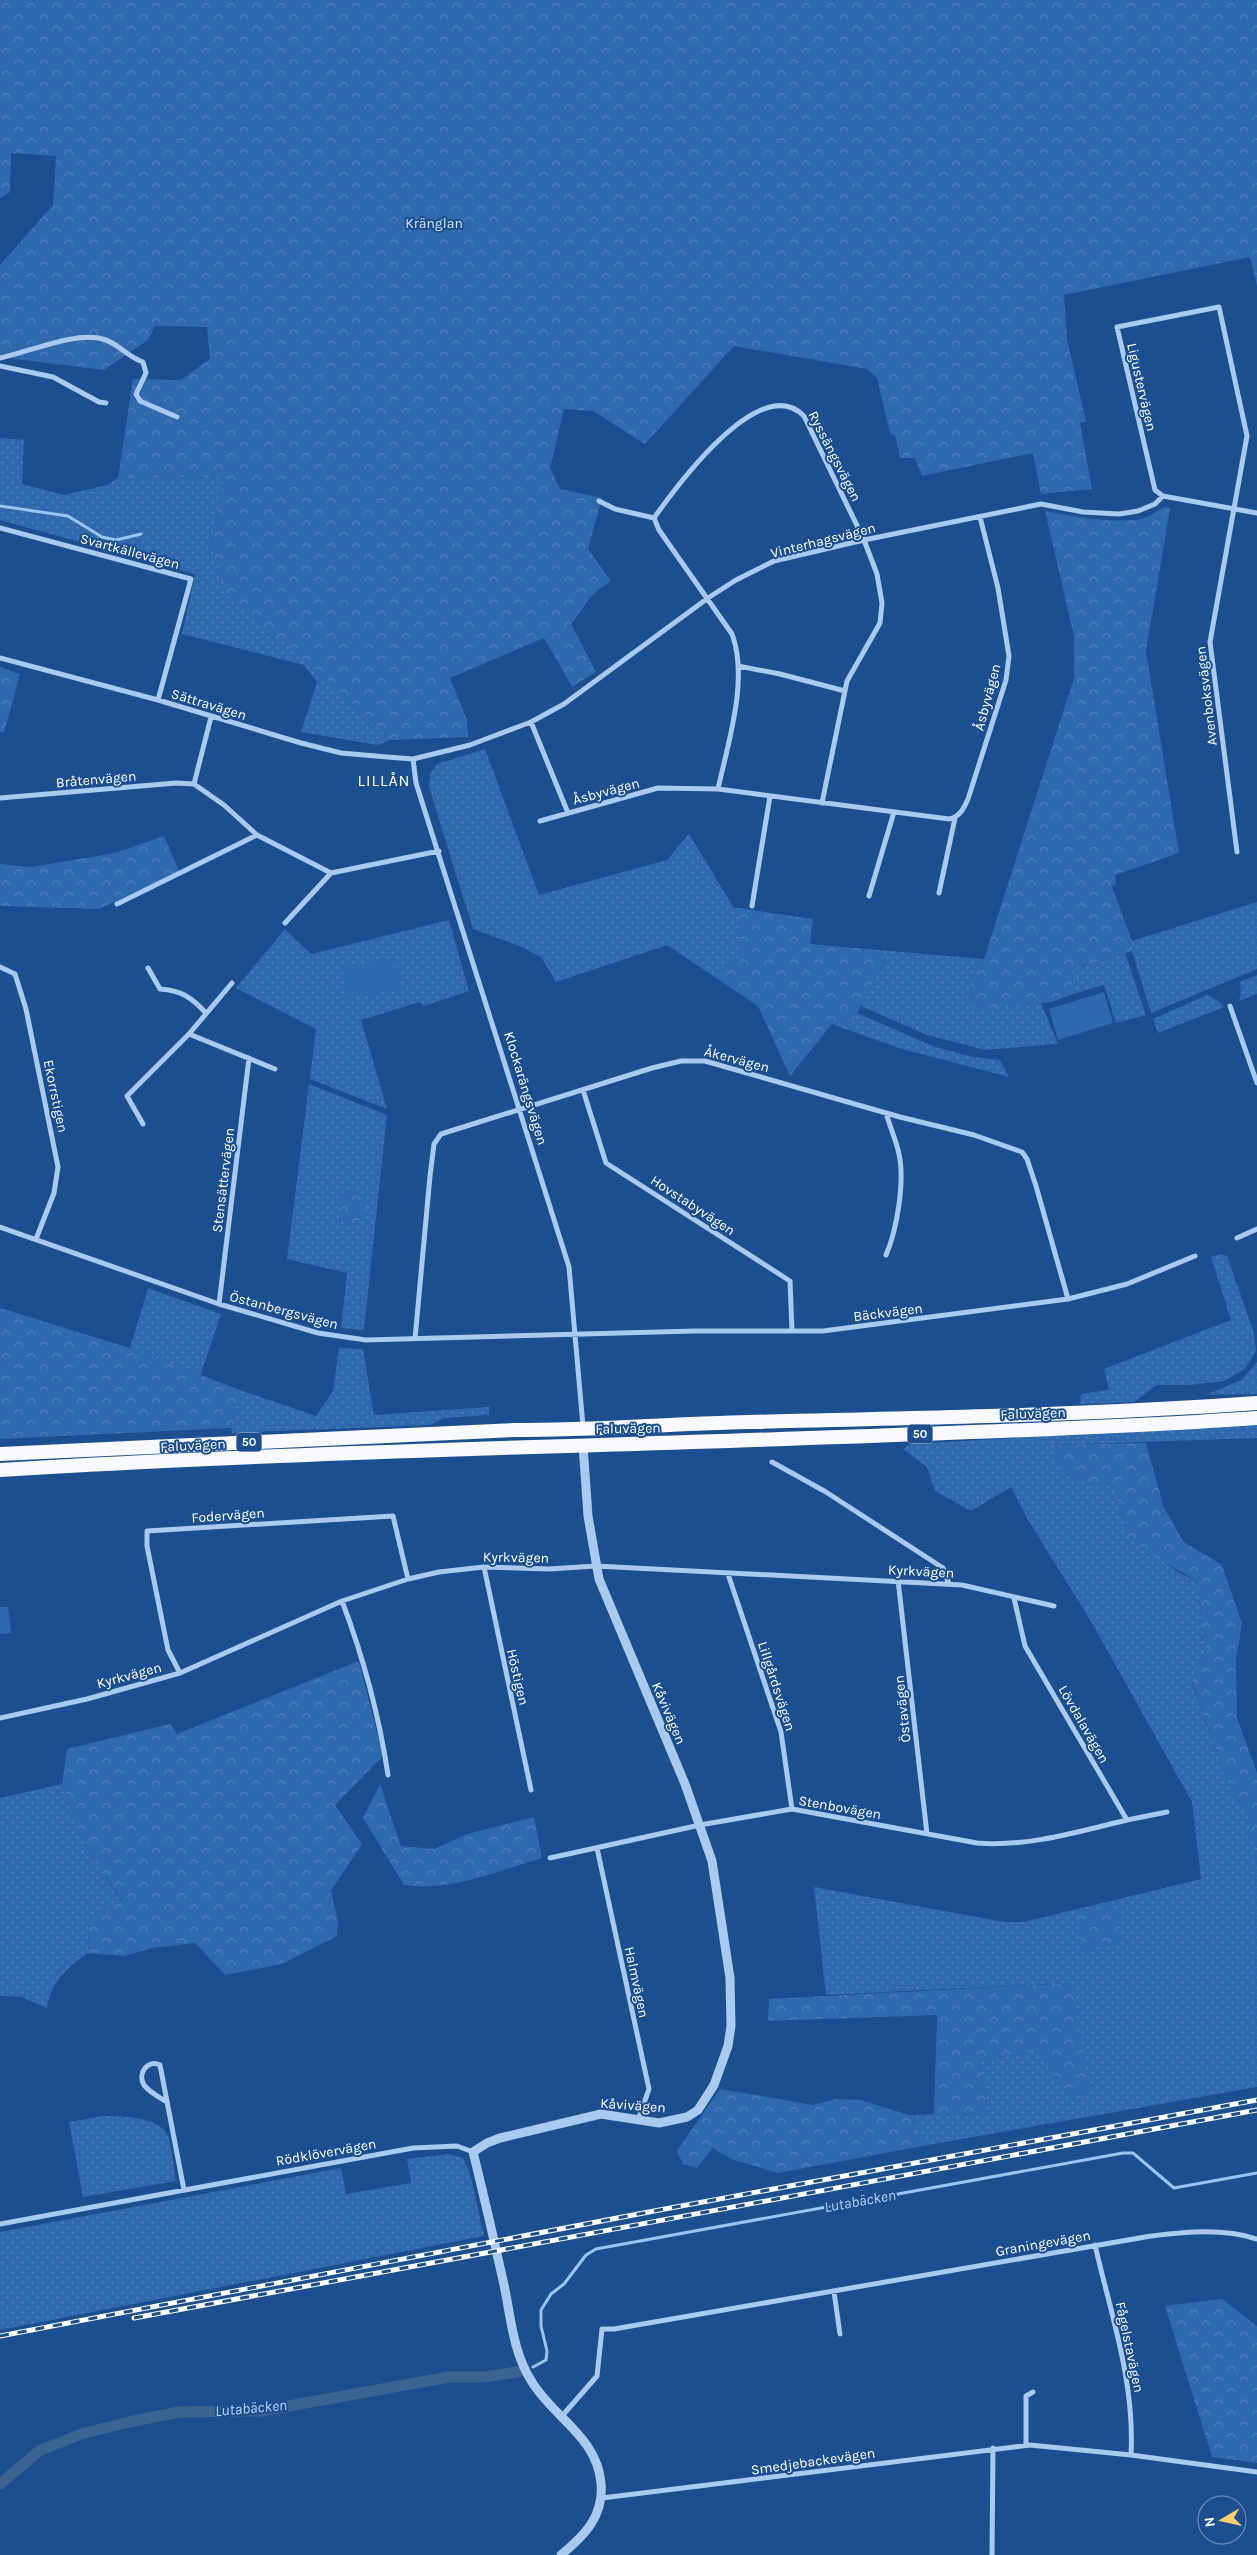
<svg xmlns="http://www.w3.org/2000/svg" width="1257" height="2555" viewBox="0 0 1257 2555" font-family="Karla,sans-serif">
<defs>
<pattern id="grass-dots" width="8" height="8" patternUnits="userSpaceOnUse" patternTransform="scale(1.25)"><rect width="8" height="8" fill="#2e69ad"/><path d="M2 2h.1M6 6h.1" fill="none" stroke="#4d80b9" stroke-width="1.8" stroke-linecap="round"/></pattern>
<pattern id="forest-crowns" width="20" height="18" patternUnits="userSpaceOnUse" patternTransform="scale(1.25)"><rect width="20" height="18" fill="#2e69ad"/><path d="M2 6a3 3 0 1 1 6 0M12 15a3 3 0 1 1 6 0" fill="none" stroke="#4d80b9"/></pattern>
</defs>
<rect width="100%" height="100%" fill="#1b4f8f"/>
<path fill="url(#grass-dots)" d="M0,438L24,440L22,484L64,495L107,485L118,478L224,477L211,546L321,674L391,740L377,745L301,732L317,682L304,665L182,634L195,574L0,520Z
M485,749L539,895L667,860L689,834L734,908H739L741,956L713,976L667,945L556,982L541,957L520,946L473,929L429,787L430,774L437,764Z
M1257,902V969L1151,1013L1132,951V941Z
M449,920L469,991L424,1006L420,1002L361,1020L387,1109L310,1079L316,1029L236,988L285,929L311,954Z
M890,951L984,959L971,976L972,1008L1041,1003L1058,1044L985,1050L927,1035L861,1006Z
M1125,953L1146,1015L1116,1023L1104,985L1073,994L1072,969Z
M1257,975V994L1239,1001L1241,992L1240,982Z
M1207,995L1220,1002L1224,1007L1158,1033L1153,1019Z
M857,1013L935,1047L973,1057L1000,1060L1009,1077L902,1049L848,1030Z
M309,1084L387,1115L364,1330L341,1328L347,1273L287,1259Z
M1221,1254L1227,1256L1254,1333L1256,1351L1245,1369L1224,1381L1190,1385H1157L1134,1402L1080,1404L1081,1394L1109,1390L1104,1369L1231,1320L1211,1257Z
M148,1288L221,1314L200,1377L130,1348Z
M339,1348L363,1349L374,1415L489,1407V1415L445,1418L429,1425L232,1433L231,1428L240,1390L316,1416L333,1391Z
M1257,1362V1394L1206,1395L1241,1380Z
M1257,1424V1438L1052,1445L1095,1485L1113,1482L1127,1535L1181,1574L1197,1581L1205,1650L1192,1683L1229,1787L1247,1812L1254,1839L1257,1864V2087L928,2145L909,2115L987,2113L980,2061L1038,2051L1071,2099V1983L826,1995L814,1887L1004,1922H1024L1201,1879L1192,1802L1092,1623L1028,1520L1011,1487L971,1511L935,1491L927,1467L903,1449L911,1444Z
M62,1784L86,1847L122,1902L89,1916L88,1953C68,1967 50,1983 47,2008L21,1997L0,1996V1798Z
M104,2116C121,2116 158,2117 167,2134C172,2144 174,2169 176,2181L83,2197L69,2122Z
M448,2154L463,2158L470,2173L484,2236L0,2330V2232L341,2168L346,2194L411,2183L407,2159Z"/>
<path fill="url(#forest-crowns)" d="M0,0H1257V286L1250,257L1064,295L1067,339L1086,422L1080,423L1092,489L1041,494L1033,453L922,476L915,458H900L895,435L890,434L877,378L867,369L734,346L645,444L593,411L564,409L550,468L560,489L602,498L588,549L611,581L593,594L571,624L596,672L572,687L544,638L450,678L467,720L468,737L391,740L321,674L228,597L211,546L224,477L118,478L133,379L181,380L210,359L207,327L155,326L148,340L104,370L0,357V265L53,205L56,156L11,153L10,192L0,198Z
M1165,507L1170,508L1146,651L1179,853L1115,875L1116,884L1112,887L1132,941V951L1072,969L1073,994L1052,1002L972,1009L971,976L984,959L1074,678V636L1045,511C1073,516 1116,525 1144,518C1151,516 1158,510 1165,507Z
M0,667L20,674L4,733L0,732Z
M164,836L179,871L99,909L0,906V864L31,867L115,853Z
M739,908L813,919L810,944L890,951L848,1030L832,1024L790,1076L758,1006L713,976L741,956Z
M349,1189L366,1199C368,1211 360,1221 351,1227L344,1225L337,1211L343,1192Z
M0,1308L130,1348L240,1390L231,1428L0,1439Z
M1146,1443L1164,1508L1184,1542L1222,1565L1242,1624L1236,1659L1237,1718L1257,1773V1864L1247,1812L1229,1787L1192,1682L1205,1650L1197,1581L1155,1557L1127,1535L1113,1482L1095,1485L1063,1474L1051,1445Z
M359,1661L383,1756L335,1805L362,1844L331,1891L338,1921L337,1936L282,1964L225,1975L195,1943L152,1948L124,1956L88,1953L89,1916L122,1901L86,1847L62,1784L67,1749L170,1724L177,1734Z
M380,1784L401,1846L434,1849L467,1834L534,1817L542,1858C497,1871 451,1892 404,1885L363,1818Z
M1116,1905L1123,1942L1083,1950L1076,1913Z
M1071,1983L1091,2094L1071,2099L1038,2051L980,2061L987,2113L934,2114L937,2015L768,2021L769,1999Z
M720,2089L813,2105L836,2099L860,2100L909,2115L928,2145L778,2173L731,2159L713,2148L697,2168L683,2164L677,2151Z
M1222,2299L1257,2326V2463L1212,2457L1165,2306Z"/>
<path fill="#2e69ad" d="M396,958L401,989L347,998L342,968Z
M1104,992L1113,1023L1058,1040L1049,1009Z
M0,1607H8L11,1633L0,1634Z"/>
<g fill="none" stroke-linecap="round" stroke-linejoin="round">
<path stroke="#9cc4f0" stroke-width="3" d="M0,506L68,516L102,537L116,540L141,534
M533,2367L546,2360L547,2351L541,2326V2310L551,2294L564,2284L586,2255L596,2249L1123,2153H1133L1174,2188L1257,2173"/>
<path stroke="#3c6290" stroke-width="11" d="M0,2484L39,2451L81,2434L129,2422L179,2412L261,2411L449,2377H485L517,2372"/>
<path stroke="#a9c9ee" stroke-width="5" d="M0,358C29,352 76,331 103,339C118,343 126,356 143,362L146,373L136,394L140,401L177,417
M0,366L53,377L99,402L106,403
M599,501L615,509L654,518
M0,528L191,579L158,700
M0,658L158,700L301,743L341,753L387,757L413,759L470,745L531,722L564,704L708,598L736,580L774,561L864,540L1041,504L1083,512L1119,514L1138,511L1155,504L1163,496
M738,666L780,674L845,691
M531,722L568,813
M413,759L416,783L569,1267L583,1426
M194,784L211,717
M718,789C728,743 749,679 732,634L659,530L654,518C676,487 760,371 804,416L864,540L877,574L882,603L880,623L847,681L822,803
M0,798L176,783L194,784L224,805L257,835L331,873L439,851
M540,821L658,788L718,789L949,819C960,817 964,808 968,799L1006,680L1009,656L998,588L980,517
M1237,852L1210,642L1247,436L1219,307L1117,327L1155,490L1163,496L1257,513
M939,893L955,818
M869,896L894,812
M117,904L257,835
M752,906L770,796
M285,923L331,873
M0,967L15,974L26,1009L58,1167L54,1193L36,1239
M148,968L160,989C181,990 192,998 206,1013
M1230,1006L1257,1083
M189,1034L275,1069
M583,1090L606,1163L790,1281L792,1331
M143,1124L127,1096L189,1034L232,983
M0,1227L219,1304L318,1333L366,1340L695,1331H823L1068,1299L1127,1284L1195,1256
M1237,1238L1257,1229
M886,1255C897,1230 905,1181 899,1154C896,1140 890,1127 886,1113
M219,1304L249,1058
M415,1339L430,1176L434,1144L441,1134L652,1068L681,1061H705L900,1117L974,1135L1022,1152L1027,1159L1036,1186L1068,1299
M772,1462L826,1492L943,1568L949,1584
M484,1567L531,1790
M728,1574L781,1732L792,1809
M898,1580L927,1834
M1014,1598L1025,1646L1127,1820L1167,1812
M342,1601C364,1659 379,1715 388,1775
M180,1673L168,1650L147,1546V1531L393,1516L408,1579
M0,1718L87,1699L180,1673L342,1601L408,1579L439,1572L484,1567L549,1569L596,1566L962,1585L1054,1606
M597,1848L649,2089L638,2120
M550,1858L700,1825L792,1809L977,1843C1028,1847 1077,1832 1127,1820
M167,2102C159,2097 149,2092 144,2085C137,2073 148,2059 160,2065L184,2190
M0,2224L413,2148L457,2146L473,2152
M1095,2245C1111,2315 1135,2382 1131,2455
M834,2292L840,2334
M562,2416L597,2376L602,2329H614L1151,2236C1187,2232 1222,2228 1257,2239
M1026,2445V2396L1033,2392
M602,2498L1030,2445L1131,2455L1257,2472
M992,2555L993,2448"/>
<path stroke="#a9c9ee" stroke-width="9" d="M561,2555C585,2535 604,2516 601,2483C597,2437 554,2418 532,2382C513,2353 511,2318 504,2285C494,2240 484,2196 473,2152L487,2143L500,2138L601,2114L659,2123L687,2117L698,2110L714,2085L728,2046L731,2026L730,1978L712,1861L685,1784L599,1579L588,1516L583,1445"/>
<path stroke="#f8faff" stroke-width="14" d="M0,1454L514,1430C592,1430 670,1424 748,1422C918,1418 1087,1415 1257,1403
M0,1470C307,1451 615,1446 922,1434C1034,1430 1146,1426 1257,1418"/>
<defs>
<path id="rail" d="M134,2318L1257,2110
M0,2336L654,2211L1257,2100"/>
</defs>
<use href="#rail" stroke="#fff" stroke-width="5"/>
<use href="#rail" stroke="#1b4f8f" stroke-width="3" stroke-dasharray="9" stroke-linecap="butt"/>
</g>
<g text-anchor="middle" stroke-width="4" stroke-linejoin="round" paint-order="stroke">
<g fill="#1b4f8f" stroke="#bbcadd" stroke-width="1">
<rect x="907.5" y="1424.5" width="25" height="19" rx="4"/>
<rect x="236.5" y="1432.5" width="25" height="19" rx="4"/>
</g>
<g font-size="12" font-weight="bold" fill="#fff">
<text x="920" y="1438">50</text>
<text x="249" y="1446">50</text>
</g>
<g font-size="14" fill="#cfe3fa" stroke="#1b4f8f">
<text x="434" y="228">Kränglan</text>
</g>
<g font-size="14" fill="#fff" stroke="#1b4f8f">
<text transform="translate(1142 387) rotate(77)" y="5">Ligustervägen</text>
<text transform="translate(835 456) rotate(63)" y="5">Ryssängsvägen</text>
<text transform="translate(823 540) rotate(-14)" y="5">Vinterhagsvägen</text>
<text transform="translate(130 551) rotate(15)" y="5">Svartkällevägen</text>
<text transform="translate(1206 696) rotate(-97)" y="5">Avenboksvägen</text>
<text transform="translate(987 697) rotate(-75)" y="5">Åsbyvägen</text>
<text transform="translate(209 704) rotate(17)" y="5">Sättravägen</text>
<text transform="translate(96 779) rotate(-5)" y="5">Bråtenvägen</text>
<text transform="translate(606 791) rotate(-15)" y="5">Åsbyvägen</text>
<text transform="translate(737 1059) rotate(15)" y="5">Åkervägen</text>
<text transform="translate(526 1088) rotate(73)" y="5">Klockarängsvägen</text>
<text transform="translate(56 1096) rotate(78)" y="5">Ekorrstigen</text>
<text transform="translate(223 1180) rotate(-83)" y="5">Stensättervägen</text>
<text transform="translate(693 1205) rotate(33)" y="5">Hovstabyvägen</text>
<text transform="translate(284 1310) rotate(15)" y="5">Östanbergsvägen</text>
<text transform="translate(888 1312) rotate(-7)" y="5">Bäckvägen</text>
<text transform="translate(1033 1413) rotate(-2)" y="5">Faluvägen</text>
<text transform="translate(628 1428) rotate(-1)" y="5">Faluvägen</text>
<text transform="translate(193 1445) rotate(-3)" y="5">Faluvägen</text>
<text transform="translate(228 1515) rotate(-4)" y="5">Fodervägen</text>
<text transform="translate(516 1557) rotate(1)" y="5">Kyrkvägen</text>
<text transform="translate(921 1571) rotate(3)" y="5">Kyrkvägen</text>
<text transform="translate(129 1675) rotate(-15)" y="5">Kyrkvägen</text>
<text transform="translate(518 1677) rotate(77)" y="5">Höstigen</text>
<text transform="translate(777 1686) rotate(72)" y="5">Lillgårdsvägen</text>
<text transform="translate(902 1709) rotate(-96)" y="5">Östavägen</text>
<text transform="translate(669 1713) rotate(67)" y="5">Kåvivägen</text>
<text transform="translate(1084 1724) rotate(60)" y="5">Lövdalavägen</text>
<text transform="translate(840 1807) rotate(10)" y="5">Stenbovägen</text>
<text transform="translate(637 1982) rotate(78)" y="5">Halmvägen</text>
<text transform="translate(633 2105) rotate(4)" y="5">Kåvivägen</text>
<text transform="translate(326 2152) rotate(-10)" y="5">Rödklövervägen</text>
<text transform="translate(1043 2243) rotate(-10)" y="5">Graningevägen</text>
<text transform="translate(1130 2347) rotate(78)" y="5">Fågelstavägen</text>
<text transform="translate(813 2461) rotate(-8)" y="5">Smedjebackevägen</text>
</g>
<g font-size="15" font-style="italic" fill="#b5d3f5" stroke="#1b4f8f">
<text transform="translate(860 2201) rotate(-10)" y="5">Lutabäcken</text>
<text transform="translate(251 2408) rotate(-5)" y="5">Lutabäcken</text>
</g>
<g font-size="16" letter-spacing="1" fill="#fff" stroke="#1b4f8f">
<text x="384" y="786">LILLÅN</text>
</g>
</g>
<g transform="translate(1222 2520) rotate(261)"><circle r="24" fill="#1b4f8f" stroke="#7695bc"/>
<path d="M0-4L9 19L0 12L-9 19Z" fill="#ffd166"/>
<text y="-8" font-size="14" font-weight="bold" text-anchor="middle" fill="#ffffff">N</text>
</g>
</svg>
